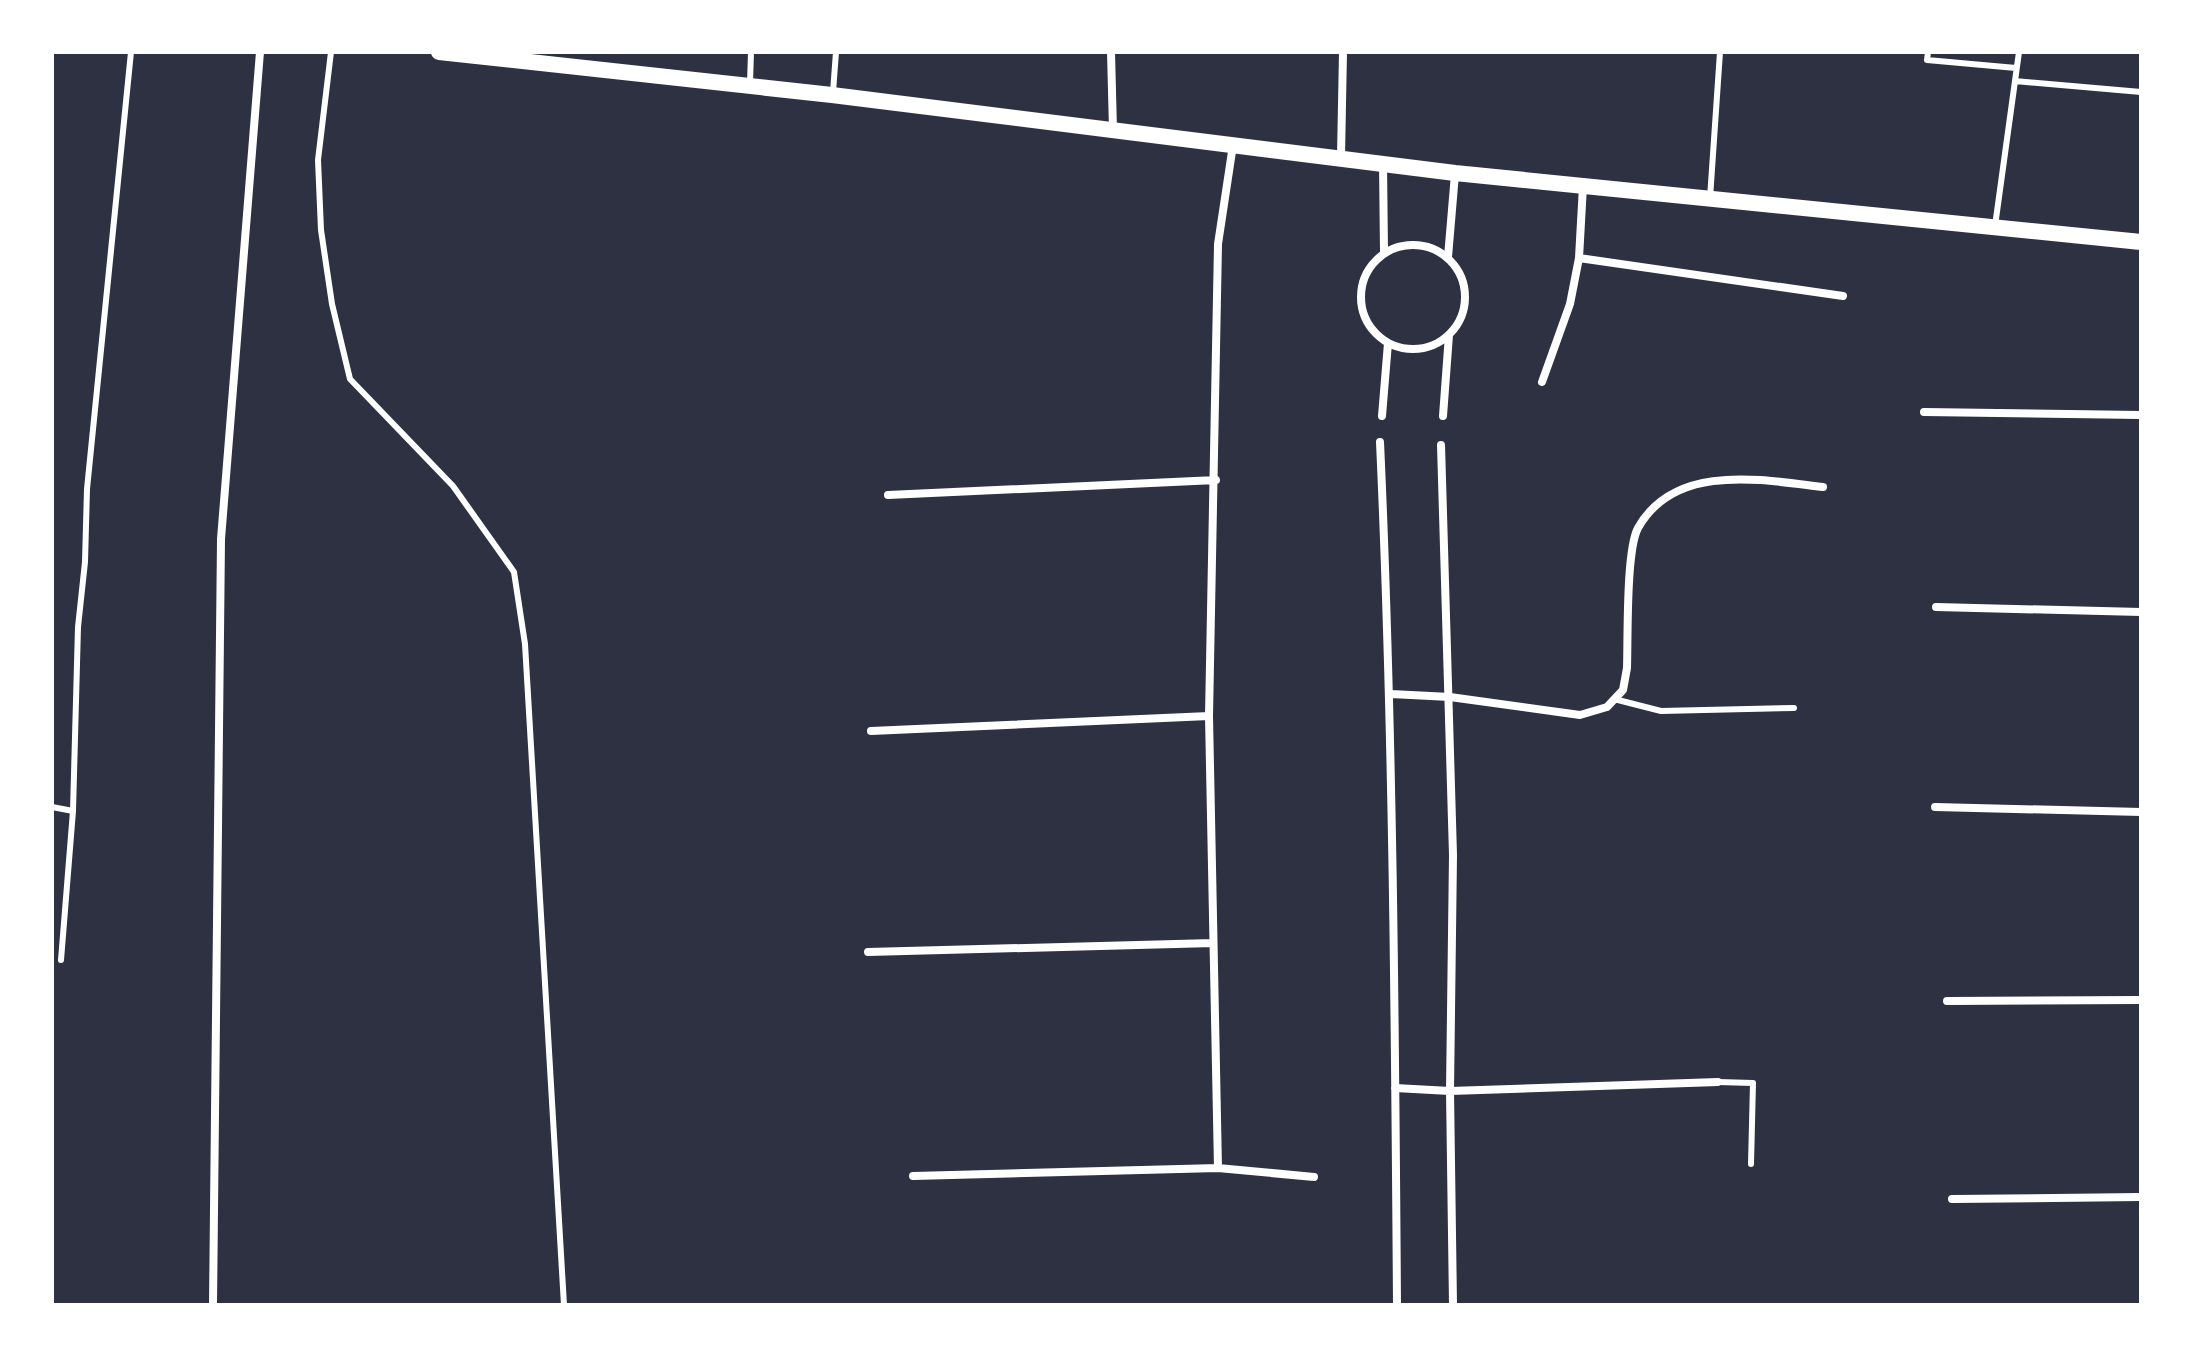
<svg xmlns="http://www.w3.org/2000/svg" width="2193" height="1357" viewBox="0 0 2193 1357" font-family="'Asap Condensed',sans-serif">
<rect width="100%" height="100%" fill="#2d3142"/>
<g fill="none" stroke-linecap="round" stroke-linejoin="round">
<path stroke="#fff" stroke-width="6" d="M331,52L318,160L321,230L332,304L350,379L453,486L514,572L525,644L564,1305
M1928,52L1927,60L2016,68
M2015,81L2141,92
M750,83L751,52
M833,92L836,52
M1710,198L1720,52
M1995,226L2019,52
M1614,699L1661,711L1794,708
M52,807L73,811
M61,960L73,811L78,627L85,562L87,489L131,52
M1718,1082L1753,1083L1751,1164"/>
<path stroke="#fff" stroke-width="8" d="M1111,52L1113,130
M1341,156L1343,52
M1383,163L1384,253
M1361 297a52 52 0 1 1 104 0a52 52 0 1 1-104 0Z
M1448,257L1455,174
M1579,258L1843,296
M1542,382L1570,304L1579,258L1583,186
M1924,412L2141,415
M1382,416L1388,343
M1443,416L1449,335
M1380,442C1393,729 1395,1017 1397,1305
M1441,445L1453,855L1450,1091L1453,1305
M888,495L1216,480
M1936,607L2141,612
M1391,694L1450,697L1580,715L1607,707L1623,690L1627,668C1628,638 1626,550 1638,528C1675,462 1763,480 1823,487
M871,731L1209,716
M1935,807L2141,812
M868,952L1213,943
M1947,1001L2141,1000
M1395,1088L1450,1091L1718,1082
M1218,1168L1209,716L1218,244L1233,145
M913,1176L1218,1168L1314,1177
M1952,1199L2141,1197
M213,1305L221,539L260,52"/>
<path stroke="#fff" stroke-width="16" d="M439,52L832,95L1455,173L2141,242"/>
</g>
<rect width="2193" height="1357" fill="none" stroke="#ffffff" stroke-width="108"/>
</svg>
